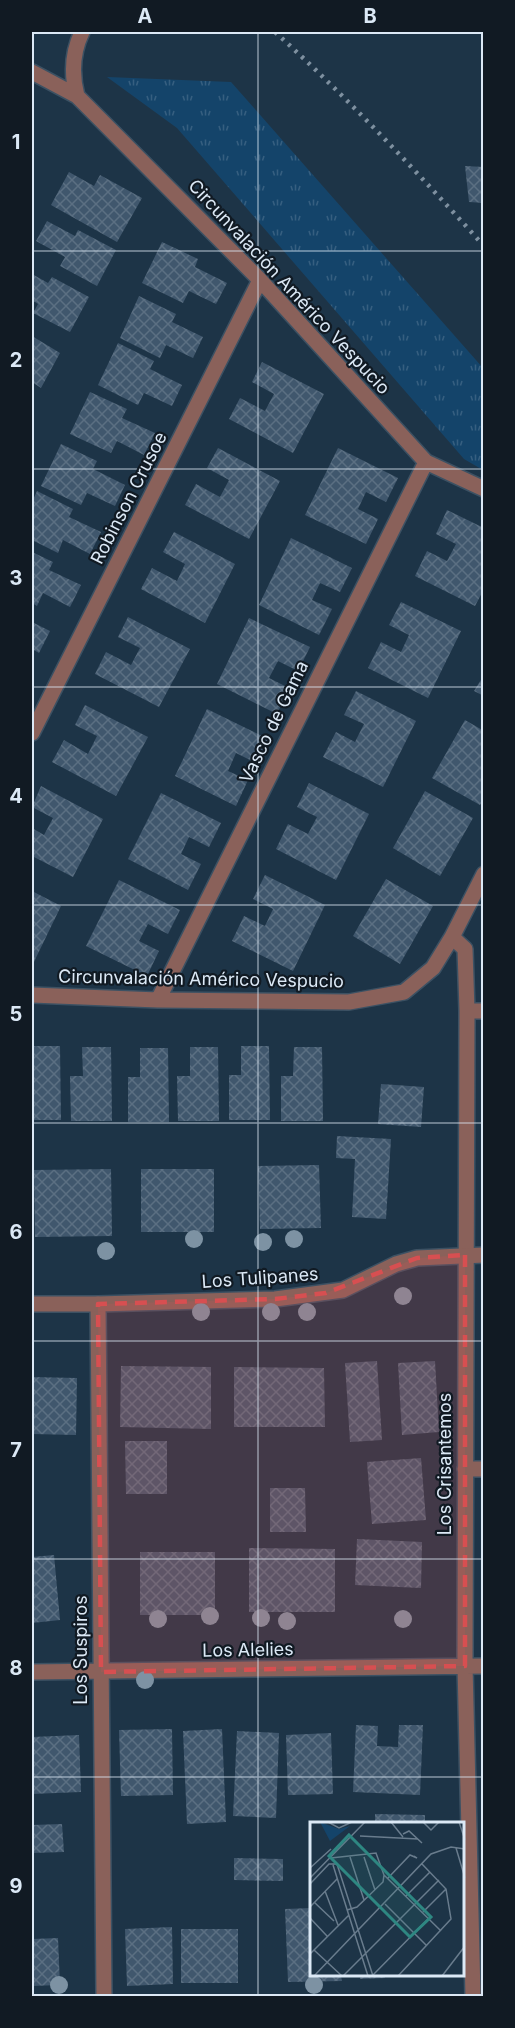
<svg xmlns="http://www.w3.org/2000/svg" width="515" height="2028" viewBox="0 0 515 2028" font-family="Inter,sans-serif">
<defs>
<pattern id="grass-tufts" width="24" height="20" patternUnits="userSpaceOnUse" patternTransform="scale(1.5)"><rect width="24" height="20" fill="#14446a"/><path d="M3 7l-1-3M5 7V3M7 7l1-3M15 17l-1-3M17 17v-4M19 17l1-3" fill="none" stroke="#365f80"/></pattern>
<pattern id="building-cross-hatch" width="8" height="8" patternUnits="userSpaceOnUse" patternTransform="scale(1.5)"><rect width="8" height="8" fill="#40576d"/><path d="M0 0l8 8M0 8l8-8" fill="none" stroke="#5b6f82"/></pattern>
</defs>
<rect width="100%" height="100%" fill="#1d3447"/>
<path fill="url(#grass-tufts)" d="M107,77L231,82L483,368V470L464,459L177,128Z"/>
<path fill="url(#building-cross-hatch)" d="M465,166L484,167V203L469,202Z
M69,172L94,186L100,175L142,198L117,242L51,205Z
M47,221L75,236L78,230L116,250L97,286L60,266L65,257L36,241Z
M162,242L198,259L195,267L227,283L216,304L189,291L183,303L142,283Z
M32,274L48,283L52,277L89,297L70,332L33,313L38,304L32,300Z
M139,296L176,314L172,322L203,337L193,358L166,345L160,358L120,338Z
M32,336L60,353L41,388L32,382Z
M118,343L154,361L150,369L182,385L172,406L144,393L138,405L98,385Z
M262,362L324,394L293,453L229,419L240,398L265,411L274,394L252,382Z
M90,392L127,409L122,418L155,433L144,455L117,441L111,453L70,434Z
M61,444L97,461L93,469L125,485L115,506L87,493L81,505L41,486Z
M218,448L280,481L249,539L185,505L196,484L220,497L229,480L207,468Z
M338,448L398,478L386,502L366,492L358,509L378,519L366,544L305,515Z
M37,491L73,509L69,517L101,532L90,554L63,540L58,553L32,540V502Z
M447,510L484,528V589L475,606L415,576L427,551L447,561L456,544L436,534Z
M174,532L235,564L205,623L141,589L152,568L177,581L185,564L163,552Z
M291,538L352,568L340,592L320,583L312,600L332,609L319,635L259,605Z
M32,552L53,562L49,570L81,585L70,607L43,593L37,606L32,603Z
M401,602L461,631L428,698L368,668L381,642L401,652L409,635L389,625Z
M128,617L190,649L159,707L95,674L106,652L131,665L140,648L118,637Z
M249,618L310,647L298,671L278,661L269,678L289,688L277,714L217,684Z
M32,622L50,631L39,653L32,649Z
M484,675V696L474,691Z
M356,691L416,721L383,787L323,757L336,732L355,742L364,724L344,715Z
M85,705L148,737L116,796L52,762L64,740L88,754L97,736L75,725Z
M207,709L268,739L256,763L236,753L228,771L248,780L236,806L175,776Z
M465,720L484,731V798L480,805L432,778Z
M309,783L369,814L336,880L276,849L288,824L308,834L317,817L297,807Z
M41,786L103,819L73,877L32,856V828L44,835L53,818L32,807Z
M425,791L473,818L440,876L393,848Z
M161,793L221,823L209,847L189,837L181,854L201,864L188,890L128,859Z
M265,875L325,905L293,971L232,941L244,916L265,926L273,909L253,899Z
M386,879L433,906L400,964L353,936Z
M119,880L180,910L168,934L148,924L139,941L159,951L147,976L86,946Z
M32,891L61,906L32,966Z
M32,1046H60L61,1120H32Z
M241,1046H269L270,1120H229V1075H241Z
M82,1047H111L112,1121H71L70,1076H83Z
M190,1047H218L219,1121H178L177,1076H190Z
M294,1047H322L323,1121H281V1076H293Z
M140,1048H168L169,1122H128V1077H140Z
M381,1084L424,1087L421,1127L378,1124Z
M337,1136L391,1139L386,1219L352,1217L355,1159L336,1158Z
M319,1165L321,1228L260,1229L258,1166Z
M111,1169L112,1236L35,1237L34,1170Z
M141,1169H214V1232H141Z
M377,1361L382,1440L350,1442L345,1363Z
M435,1361L439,1432L402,1435L398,1363Z
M121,1366L211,1367V1429L120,1427Z
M234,1367L324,1368L325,1427H234Z
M32,1377L77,1378L76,1435L32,1434Z
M125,1441H167V1494H126Z
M421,1458L426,1520L372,1524L367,1462Z
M270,1488H305L306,1532H270Z
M357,1539L422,1542L421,1588L355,1585Z
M249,1548L335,1549V1612H249Z
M140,1552H215V1615H140Z
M54,1555L60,1620L32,1623V1557Z
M356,1725L378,1726L377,1746L398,1747L399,1725H423L420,1795L353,1792Z
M172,1729L173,1795L121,1796L119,1730Z
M222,1729L226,1822L187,1824L183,1731Z
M237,1731L279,1733L276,1818L233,1816Z
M331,1733L333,1794L288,1795L286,1735Z
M79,1735L81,1792L32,1794V1737Z
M375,1814L425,1815V1824H375Z
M62,1824L64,1852L32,1853V1825Z
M234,1858L283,1859V1881L234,1880Z
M311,1908V1976H341L342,1981L288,1982L285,1909Z
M172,1927L173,1984L127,1986L125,1929Z
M181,1929H238V1983H181Z
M58,1938L60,1985L32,1986V1939Z
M360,1976H384L385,1978L360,1979Z"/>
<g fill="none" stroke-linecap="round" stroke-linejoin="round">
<defs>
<path id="minor" d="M32,72L77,96L260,280L426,462L484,489
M77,96C71,73 72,53 82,32
M32,733L260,280
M452,937L465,949L467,1011L465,1666L473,1996
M32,995L158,1000L349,1002L404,992L433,968L452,937L484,874
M158,1000L426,462
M467,1011H484
M98,1304L104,1996
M465,1469H484
M32,1672L484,1666"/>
<path id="tertiary" d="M32,1304H98L275,1299L343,1290L396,1264L417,1258L484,1255"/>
</defs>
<use href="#minor" stroke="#3c5163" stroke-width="18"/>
<use href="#tertiary" stroke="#3c5163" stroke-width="18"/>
<use href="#minor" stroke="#8a615a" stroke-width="15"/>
<use href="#tertiary" stroke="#8a615a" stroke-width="15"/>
<path stroke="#7e90a0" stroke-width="4.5" stroke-dasharray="3 6" stroke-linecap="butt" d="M275,32C349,99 417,172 484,246"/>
</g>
<g fill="#7d92a3">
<circle cx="194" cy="1239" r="9"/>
<circle cx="294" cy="1239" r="9"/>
<circle cx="263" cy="1242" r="9"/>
<circle cx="106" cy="1251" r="9"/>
<circle cx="403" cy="1296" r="9"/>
<circle cx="201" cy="1312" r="9"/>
<circle cx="271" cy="1312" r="9"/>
<circle cx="307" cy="1312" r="9"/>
<circle cx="210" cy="1616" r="9"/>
<circle cx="261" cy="1618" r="9"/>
<circle cx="158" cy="1619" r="9"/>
<circle cx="403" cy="1619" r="9"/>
<circle cx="287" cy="1621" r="9"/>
<circle cx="145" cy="1680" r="9"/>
<circle cx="59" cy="1985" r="9"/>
<circle cx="314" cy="1985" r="9"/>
</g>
<path fill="#d74f51" fill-opacity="0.2" stroke="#d74f51" stroke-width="4.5" stroke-dasharray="12 8" stroke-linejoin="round" d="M465,1255V1666L101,1672L98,1304L275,1299L326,1293L417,1258Z"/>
<path fill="none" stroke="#dce9f6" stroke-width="1.5" stroke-opacity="0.55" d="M258,32V1996M32,251H484M32,469H484M32,687H484M32,905H484M32,1123H484M32,1341H484M32,1559H484M32,1777H484"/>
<g text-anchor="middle" stroke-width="4.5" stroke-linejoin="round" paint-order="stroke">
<g font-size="18" fill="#dce9f6" stroke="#111a23">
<text transform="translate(289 287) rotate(47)" y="6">Circunvalación Américo Vespucio</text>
<text transform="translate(129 498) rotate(-63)" y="6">Robinson Crusoe</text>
<text transform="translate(274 722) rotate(-64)" y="6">Vasco de Gama</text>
<text transform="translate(201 979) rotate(1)" y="6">Circunvalación Américo Vespucio</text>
<text transform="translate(260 1278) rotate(-4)" y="6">Los Tulipanes</text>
<text transform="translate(445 1464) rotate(-90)" y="6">Los Crisantemos</text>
<text transform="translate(81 1650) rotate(-90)" y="6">Los Suspiros</text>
<text transform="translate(248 1650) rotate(-1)" y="6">Los Alelies</text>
</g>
</g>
<g transform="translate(310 1822)">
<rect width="154" height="154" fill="#1d3447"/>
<path d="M10,0L29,7L40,4L20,19Z" fill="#14446a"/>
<path fill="none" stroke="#697c8d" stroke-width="1.5" d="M18,0L29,6L42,0M81,0L93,15M113,0L121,8L129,0M149,0L155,18M93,12L99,9L112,21M50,14L108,17M146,26L155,56M40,35L54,78M54,35L65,68M21,36L66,31L74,53L73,60L47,85L37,88M23,43L58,154M0,46L21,27M74,53L131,109M0,56L55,0M78,56L100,33L107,36L104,34M0,62L19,42H27L63,154M15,69L28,103M96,74L120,50M4,80L24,99M75,82L117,124M0,85L27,57M113,90L136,67M0,96L17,114M4,128L32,154M0,132L39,93M4,154L121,32L141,25L155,27M33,154L129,58M62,154L119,96M88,154L141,97L136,67L112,42M132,154L155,124"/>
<path fill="#2e8782" fill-opacity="0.15" stroke="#2e8782" stroke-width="3" d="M39,13L121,95L100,115L19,34Z"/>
<rect width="154" height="154" fill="none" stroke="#dce9f6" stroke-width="3"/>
</g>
<rect width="515" height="2028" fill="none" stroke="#111a23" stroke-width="66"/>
<rect x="33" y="33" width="449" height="1962" fill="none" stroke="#dce9f6" stroke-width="2"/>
<g font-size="20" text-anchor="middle" font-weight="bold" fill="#dce9f6">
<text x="145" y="23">A</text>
<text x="370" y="23">B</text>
<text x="16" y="149">1</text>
<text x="16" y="367">2</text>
<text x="16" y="585">3</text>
<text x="16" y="803">4</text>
<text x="16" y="1021">5</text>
<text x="16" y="1239">6</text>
<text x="16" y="1457">7</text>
<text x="16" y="1675">8</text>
<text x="16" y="1893">9</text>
</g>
</svg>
